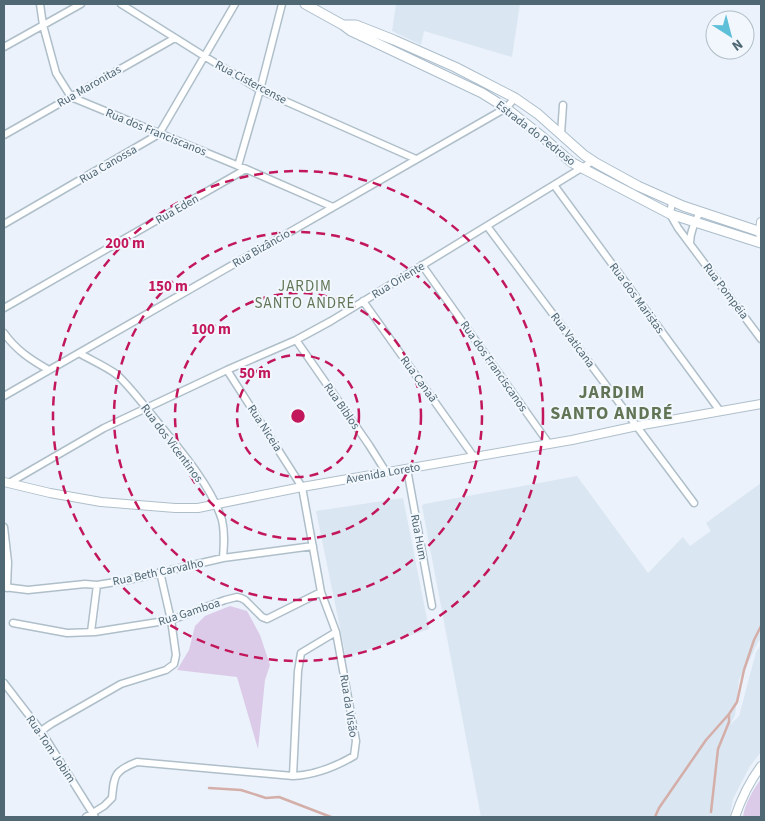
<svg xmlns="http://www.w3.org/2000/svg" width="765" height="821" viewBox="0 0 765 821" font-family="'Source Sans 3',sans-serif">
<rect width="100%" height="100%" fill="#ebf2fb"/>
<path fill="#dae6f2" d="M396,4H520L512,57L424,31L421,45L392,31Z
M577,476L648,573L683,537L690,546L711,531L706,523L761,483V639L758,642L750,659L743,671L739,680L735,715L730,725L739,716L756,652L761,645V752L750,766L733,799L730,817H481L422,506L424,504Z
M403,498L429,629L346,657L316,511Z"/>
<path fill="#dbcbe8" d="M230,606L247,611L260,635L270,665L265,680L258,749L237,677L177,670L189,650L195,626L205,616Z
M761,779V817H743C745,803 753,790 761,779Z"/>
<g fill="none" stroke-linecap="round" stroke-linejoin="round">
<path stroke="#d4aea8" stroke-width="2.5" d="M209,788L241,790L266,798L279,797L331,817
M711,812L718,749L729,722V714
M655,817L659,808L706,740L729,714L737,702L744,670L754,640L761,626"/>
<defs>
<path id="minor" d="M40,4L43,25L56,73L71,97L246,169L333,207
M121,4L204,56L260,90L416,159
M4,47L81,4
M561,134L563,105
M4,135L175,38
M238,166L260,90L282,4
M554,185L720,411
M672,202L670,214L678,228L761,339
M4,224L159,134L235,4
M487,226L694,503
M690,243C690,232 695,222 700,212
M422,265L549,444
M363,301L474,457
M4,308L246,169
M4,333C16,350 31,360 49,370
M296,340L369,445L386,472
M79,353C91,360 105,366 116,374C127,383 142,403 152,415C175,444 211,484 222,520C225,533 224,545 223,558
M4,396L506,108L515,98
M407,469L432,606
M9,483L104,428L227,370L296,340L331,321L593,161
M4,527L8,562L7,588
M4,587L28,590L85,584L97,585L128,580L223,558L313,546
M13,623L67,633L95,632L171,620L225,600L237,597L241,598L245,600L262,617L267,619L321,592
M91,632L97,585
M4,683L41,731L95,817
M41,731L51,724L121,684L166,670L174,664L176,655L171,620L160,572
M293,776L298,671L301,653L336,632
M86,817L104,806L112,798C114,775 114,771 137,762L293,776C315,775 335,767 354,756L356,741L336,632L321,592L302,487L227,370"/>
<path id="tertiary" d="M761,222L760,231L761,241
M4,482L50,493L101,502L175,508H198L302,487L572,440L637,426L761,404
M735,817C741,799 750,781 761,766"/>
<path id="secondary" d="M305,4L343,25L351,31L482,93L506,108L545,139L571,162L582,168L670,214L761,243
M343,25H356L394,40L455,67L515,98L538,114L584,155L596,163L638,186L683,206L761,232"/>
</defs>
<use href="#minor" stroke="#afbfca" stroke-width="9"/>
<use href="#tertiary" stroke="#afbfca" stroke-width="10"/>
<use href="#secondary" stroke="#abbdcb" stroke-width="11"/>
<use href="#minor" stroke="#fff" stroke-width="6"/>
<use href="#tertiary" stroke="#fff" stroke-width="8"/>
<use href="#secondary" stroke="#fff" stroke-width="9"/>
</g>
<g fill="none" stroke="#c2185b" stroke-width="2.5" stroke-dasharray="9 6">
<circle cx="298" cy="416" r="61"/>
<circle cx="298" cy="416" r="123"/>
<circle cx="298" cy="416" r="184"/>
<circle cx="298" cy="416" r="245"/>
</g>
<g text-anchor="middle" stroke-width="4" stroke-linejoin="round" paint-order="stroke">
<g font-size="12" fill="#506874" stroke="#f2f7fe">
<text transform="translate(251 82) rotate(28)" y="4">Rua Cistercense</text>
<text transform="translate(89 86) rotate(-30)" y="4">Rua Maronitas</text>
<text transform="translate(156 132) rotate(22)" y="4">Rua dos Franciscanos</text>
<text transform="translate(536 133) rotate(38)" y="4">Estrada do Pedroso</text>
<text transform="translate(108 164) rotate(-30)" y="4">Rua Canossa</text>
<text transform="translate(177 209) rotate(-30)" y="4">Rua Eden</text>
<text transform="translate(261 248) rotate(-30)" y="4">Rua Bizâncio</text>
<text transform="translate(398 280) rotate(-31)" y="4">Rua Oriente</text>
<text transform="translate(726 291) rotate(53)" y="4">Rua Pompéia</text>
<text transform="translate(637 298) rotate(54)" y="4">Rua dos Maristas</text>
<text transform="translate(573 340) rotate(53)" y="4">Rua Vaticana</text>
<text transform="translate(494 366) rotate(55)" y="4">Rua dos Franciscanos</text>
<text transform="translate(419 379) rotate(54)" y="4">Rua Canaã</text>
<text transform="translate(342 406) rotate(55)" y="4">Rua Biblos</text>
<text transform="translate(265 428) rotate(57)" y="4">Rua Niceia</text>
<text transform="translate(172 443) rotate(53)" y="4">Rua dos Vicentinos</text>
<text transform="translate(383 473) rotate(-10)" y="4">Avenida Loreto</text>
<text transform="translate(419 537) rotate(79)" y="4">Rua Hum</text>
<text transform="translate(158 572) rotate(-12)" y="4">Rua Beth Carvalho</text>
<text transform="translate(189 612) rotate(-18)" y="4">Rua Gamboa</text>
<text transform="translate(349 706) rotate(81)" y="4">Rua da Visão</text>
<text transform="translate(51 749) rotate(56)" y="4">Rua Tom Jobim</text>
</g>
<g font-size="15" letter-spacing="1" fill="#617556" stroke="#f2f7fe">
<text x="305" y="291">JARDIM<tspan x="305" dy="17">SANTO ANDRÉ</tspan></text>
</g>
<g font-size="18" font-weight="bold" letter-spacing="1" fill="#617556" stroke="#f2f7fe">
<text x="612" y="398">JARDIM<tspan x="612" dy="21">SANTO ANDRÉ</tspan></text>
</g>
</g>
<circle cx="298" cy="416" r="8" fill="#c2185b" stroke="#f2f7fe" stroke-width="2.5"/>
<g font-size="15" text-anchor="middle" font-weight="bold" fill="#c2185b" stroke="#f2f7fe" stroke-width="4" stroke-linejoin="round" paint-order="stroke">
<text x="125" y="248">200 m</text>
<text x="168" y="291">150 m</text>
<text x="211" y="334">100 m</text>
<text x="255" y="378">50 m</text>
</g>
<rect width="765" height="821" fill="none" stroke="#506874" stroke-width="10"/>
<g transform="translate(730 35) rotate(144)"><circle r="24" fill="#f2f7fe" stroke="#b1bec7"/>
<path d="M0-4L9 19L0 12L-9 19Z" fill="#5dc0d8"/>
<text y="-8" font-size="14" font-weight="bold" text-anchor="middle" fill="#506874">N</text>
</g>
</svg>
